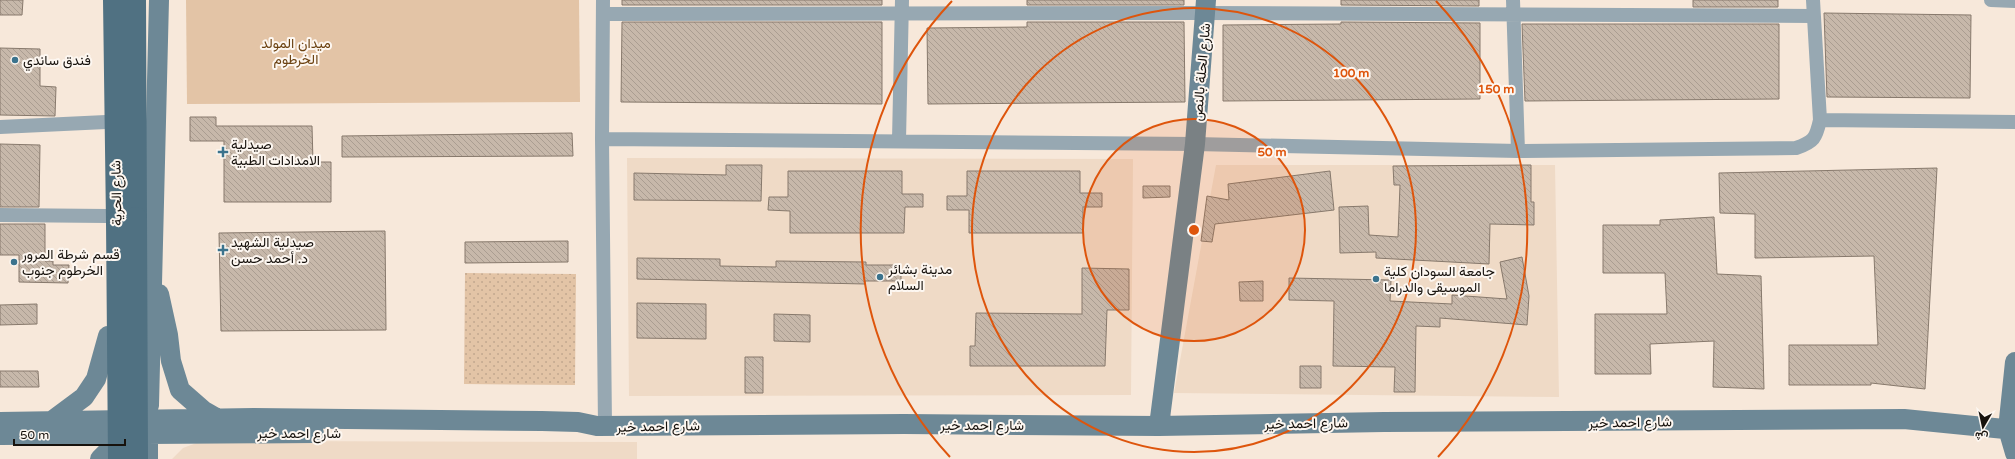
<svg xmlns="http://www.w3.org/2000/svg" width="2015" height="459" viewBox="0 0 2015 459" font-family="'Varela Round',Vazirmatn,sans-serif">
<defs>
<pattern id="grass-dots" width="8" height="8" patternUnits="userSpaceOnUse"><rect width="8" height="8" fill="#e3c4a6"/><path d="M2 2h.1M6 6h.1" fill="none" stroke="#c2a78e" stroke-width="1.8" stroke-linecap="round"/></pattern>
<pattern id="building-back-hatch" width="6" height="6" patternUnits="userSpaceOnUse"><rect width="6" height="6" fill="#c7b8aa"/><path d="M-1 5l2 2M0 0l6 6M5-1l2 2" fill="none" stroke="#aa9d91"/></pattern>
</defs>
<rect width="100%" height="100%" fill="#f7e8da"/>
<path fill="#efdac6" d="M627,158L1133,159L1131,395L629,396Z
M1216,165H1555L1559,397L1174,393Z
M202,441L637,442V459H172L183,448Z"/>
<path fill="url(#grass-dots)" d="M465,273L576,274L575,385L464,384Z"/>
<path fill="#e3c4a6" d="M186,0H579L580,102L187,104Z"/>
<path fill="url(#building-back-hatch)" stroke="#87796c" d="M0,0H23L22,15H0Z
M622,0H882V5H622Z
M1027,0H1184V5H1027Z
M1341,0H1479V6L1341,5Z
M1693,0H1778V7H1693Z
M1824,13L1971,15L1970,98L1827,97Z
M622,22H882V104L621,102Z
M1027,22H1184L1185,102L928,104L927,28L1027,27Z
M1341,22L1480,23V99L1223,101V25L1341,24Z
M1522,24H1779V99L1525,101Z
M0,48L40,49V86L56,87L55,116L0,115Z
M190,117H216V126H312L313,162H331V202H224V141H190Z
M572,133L573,156L342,157V136Z
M0,144L40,145L39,207H0Z
M726,165H762L761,201L634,200V173L726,175Z
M1531,165V202H1534V225L1490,224L1489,264L1376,258V252L1340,253L1339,207L1368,206L1369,235L1398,237L1400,185H1394L1393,166Z
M1937,168L1925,389L1871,383V385H1789V345H1878L1874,256L1755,258V214L1720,213L1719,173Z
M788,171H902V194H923V207H905L904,233H790V211L768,210L769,197H788Z
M967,171H1080V193H1102V207H1083V233H969V210H947V196H967Z
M1330,171L1334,210L1215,224L1212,242L1201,241L1207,196L1229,200L1228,184Z
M1143,186H1170V197L1143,198Z
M1714,217L1717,274L1761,276L1764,389L1713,387L1714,341L1650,344L1651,374H1595V314H1667L1665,273H1603V225H1660V220Z
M0,224H45V261H53V265H69L68,283L19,282V255H0Z
M385,231L386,330L221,331L219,233Z
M568,241V262L465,263V242Z
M1522,257L1529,296L1527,325L1440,318V327L1416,326L1415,392H1394L1395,367L1333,366L1334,301L1289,300V278L1391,280L1390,301L1452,304V295L1507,299L1500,262Z
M637,258L720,259V266L776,267V261L866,262V265H901V281H865V284L637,279Z
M1082,268L1129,269V310H1107L1105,366H970V346H975L976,313L1082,314Z
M1263,281V301H1240L1239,282Z
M637,303L706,304V339L637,338Z
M37,304V324L0,325V305Z
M774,314L810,315V342L774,341Z
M745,357H763V393H745Z
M1300,366H1321V388H1300Z
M0,371H38L39,387H0Z"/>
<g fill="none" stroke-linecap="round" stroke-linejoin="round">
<path stroke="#97a8b2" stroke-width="14" d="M603,0L602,139L605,426
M1513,0L1518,151
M1813,0L1820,120
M1991,0L2015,1
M603,14L1205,13L1812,16
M0,127L106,122
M602,139L1195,144L1518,151L1796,148C1814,142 1816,138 1820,120L2015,122
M899,140L902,0
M0,215L107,216"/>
<path stroke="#6d8896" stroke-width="20" d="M159,294L168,335L171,361L180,390L204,411L218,419
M2015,362L2008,429L2015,453
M53,420L84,397L96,379L108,336
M0,422L254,418L542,421L578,422L597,426L904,424L1159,426L1384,422L1904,419L2015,430
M1159,426L1195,144L1206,0
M0,435L314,433
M100,459L109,450L140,433L149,405L159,0
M148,459V421"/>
<path stroke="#507182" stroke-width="22" d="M114,0L117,222
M135,0L136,218"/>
<path stroke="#507182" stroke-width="22" d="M136,218L137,459
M117,222L119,459"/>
</g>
<circle cx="1194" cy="230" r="111" fill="#de550c" fill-opacity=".12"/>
<g fill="none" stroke="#de550c" stroke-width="2">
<circle cx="1194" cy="230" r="111"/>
<circle cx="1194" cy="230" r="222"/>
<path d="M950 457A333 333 0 0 1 952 1M1436 1A333 333 0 0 1 1438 457"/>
</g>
<g fill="#3b738d" stroke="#fdf7f1" stroke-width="1.5">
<circle cx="15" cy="60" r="4"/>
<path d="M221 146h4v4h4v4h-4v4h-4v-4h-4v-4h4z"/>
<path d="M221 244h4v4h4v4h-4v4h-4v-4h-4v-4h4z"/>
<circle cx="14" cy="262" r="4"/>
<circle cx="880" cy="277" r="4"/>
<circle cx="1376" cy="279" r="4"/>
</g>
<g text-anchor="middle" stroke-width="4" stroke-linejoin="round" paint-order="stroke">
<g font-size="14" fill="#6c4211" stroke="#fdf7f1">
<text x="296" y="48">ميدان المولد<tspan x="296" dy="16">الخرطوم</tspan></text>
</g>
<g font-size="14" fill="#17120d" stroke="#fdf7f1" text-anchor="start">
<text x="23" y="65">فندق ساندي</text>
<text x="231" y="149">صيدلية<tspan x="231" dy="16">الامدادات الطبية</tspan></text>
<text x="231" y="247">صيدلية الشهيد<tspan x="231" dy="16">د. أحمد حسن</tspan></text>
<text x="22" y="259">قسم شرطة المرور<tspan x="22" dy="16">الخرطوم جنوب</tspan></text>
<text x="888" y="274">مدينة بشائر<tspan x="888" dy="16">السلام</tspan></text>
<text x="1384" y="276">جامعة السودان كلية<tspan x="1384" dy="16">الموسيقى والدراما</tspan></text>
</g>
<g font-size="14" fill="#17120d" stroke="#fdf7f1">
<text transform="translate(1201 72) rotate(-85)" y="5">شارع الحلة بالنص</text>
<text transform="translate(116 193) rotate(-91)" y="5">شارع الحرية</text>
<text transform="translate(1630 422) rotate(-1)" y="5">شارع احمد خير</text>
<text transform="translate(1306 423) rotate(-1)" y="5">شارع احمد خير</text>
<text x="982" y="430">شارع احمد خير</text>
<text transform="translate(658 426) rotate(-1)" y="5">شارع احمد خير</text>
<text x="299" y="438">شارع احمد خير</text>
</g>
</g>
<circle cx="1194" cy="230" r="6" fill="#de550c" stroke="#fdf7f1" stroke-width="2"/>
<g font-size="12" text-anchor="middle" font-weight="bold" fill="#de550c" stroke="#fdf7f1" stroke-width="4" stroke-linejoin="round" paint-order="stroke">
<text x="1351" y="77">100 m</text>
<text x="1496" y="93">150 m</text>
<text x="1272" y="156">50 m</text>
</g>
<g transform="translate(1983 427) rotate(189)" stroke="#fdf7f1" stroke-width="3" paint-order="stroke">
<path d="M0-3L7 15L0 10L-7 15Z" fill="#17120d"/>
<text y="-6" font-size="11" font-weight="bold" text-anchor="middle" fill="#17120d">ش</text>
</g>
<path d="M14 439v6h111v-6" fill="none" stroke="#17120d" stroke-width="2"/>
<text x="20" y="439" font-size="12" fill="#17120d" stroke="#fdf7f1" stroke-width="3" paint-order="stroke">50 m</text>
</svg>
